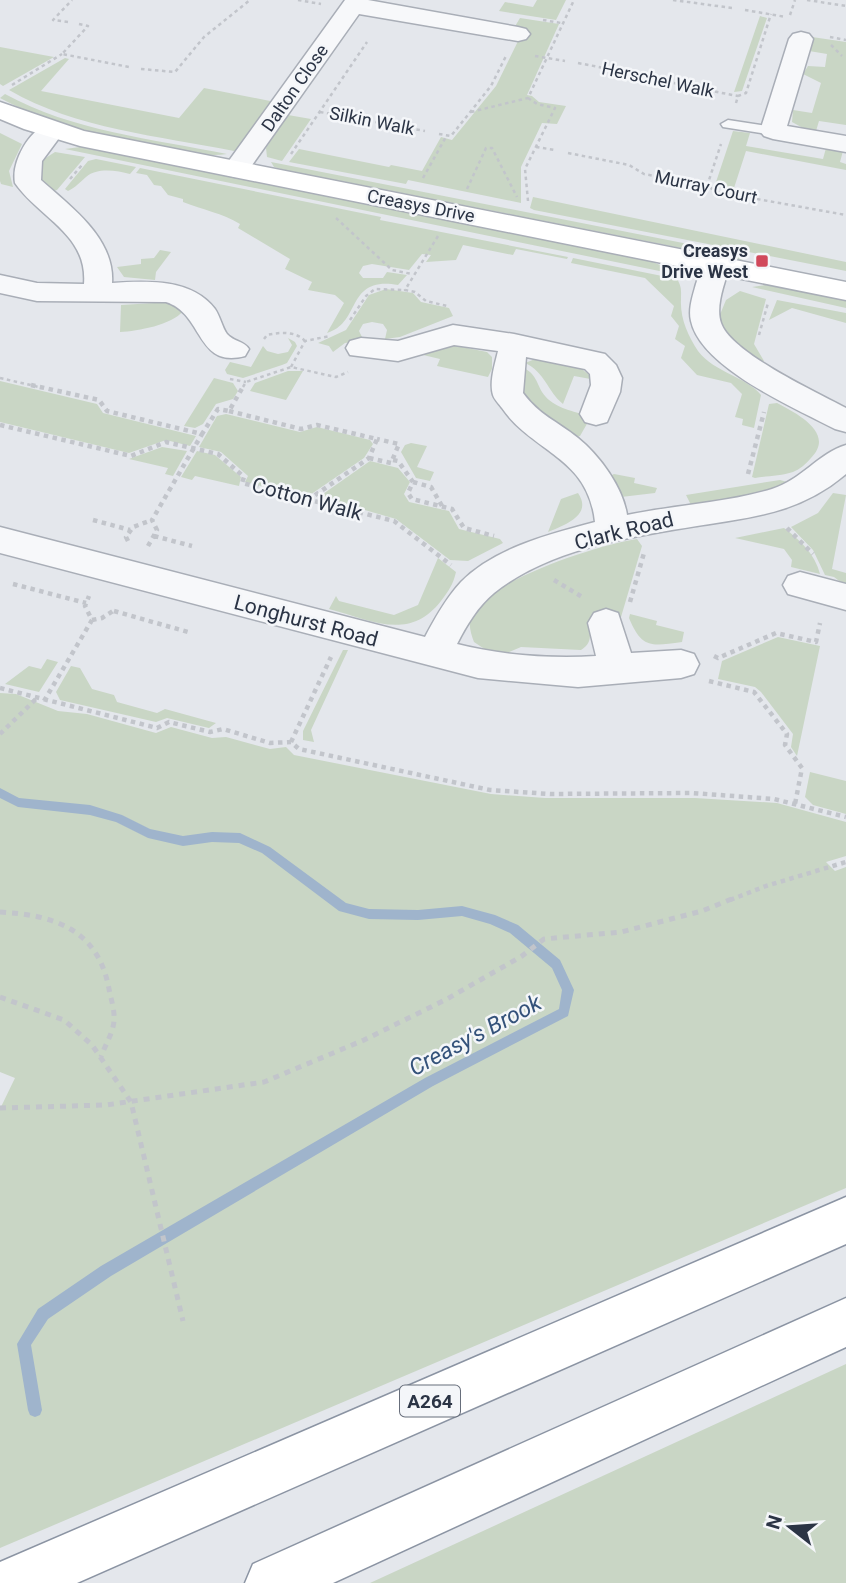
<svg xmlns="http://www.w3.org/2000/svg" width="846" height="1583" viewBox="0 0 846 1583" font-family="Roboto,sans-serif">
<rect width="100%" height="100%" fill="#e4e7ec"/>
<path fill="#c9d6c5" d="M537,0H566L556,20L499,11L505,2L533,7Z
M760,16L767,18L742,91L734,92Z
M520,18L559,24L527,95L532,96L539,102L566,106L557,124L542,123L521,167V203L408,180L406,184L289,162L299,149L389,167L391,165L422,171L441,137L452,140L496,86L524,29L514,28Z
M812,37L846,42V125L819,121L816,131L803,128L792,122L793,110L812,113L821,83L803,74L808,66L825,67L827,54L809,51Z
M0,47L54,57L3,86L0,84Z
M65,58L69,59L41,91L179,118L204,88L275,102L242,148L234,151C160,136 76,129 9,90Z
M5,94C72,131 153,139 227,154C204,158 180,150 157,146C103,135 49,125 0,98Z
M288,115L311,119L282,161L267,157L266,148Z
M733,131L750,133L746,146L823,159L826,148L843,151L840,162L846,164V170L746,151L733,191L715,185Z
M0,133L22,144L9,171L13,187L1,184L0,181Z
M80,147L650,261L675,271L674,274L65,149Z
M55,152L85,157L57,190L50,192L39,176L41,161Z
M96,159L136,167L130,174C117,171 98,167 86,177C79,183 76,187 68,191L65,189L88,161Z
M271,162L744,255L742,260L285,170L274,167Z
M140,168L381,217L380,220L568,257L567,259L516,249L513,255L463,245L456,260L426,262L431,255L422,254L409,270L372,264L363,266L359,273L363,278H383L387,272L407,275L398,285C345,276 362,323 327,333L344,303L335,295L308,290L312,282L285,269L290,259L238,228L240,224C222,213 203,210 183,202V199L168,195L161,186L154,185L147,175L136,173Z
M533,197L846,262V271L534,210L530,208Z
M160,250L171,252L156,272L155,280L124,277L117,267L141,264V259L154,258Z
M573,258L677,279C682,287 681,291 681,300C680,318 688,336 698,351C715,373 747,377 761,395L754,428L742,425L743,419L735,417L742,394L731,383L697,375L681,358L685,346L675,339L679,326L671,316L674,306L645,278L571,263Z
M765,285L846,300V308L752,287Z
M386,289L413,293L421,302L449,308L453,316L400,337L385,339L387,330L383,324L372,322L363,324L359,331L362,337L374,339L345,343L333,352L329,346L318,343L346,330L369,295Z
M740,291L766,299L754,344L764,361C743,362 726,334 719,317L726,300Z
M154,298L165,299L183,311C172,325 138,331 120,332L121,305L154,303Z
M777,300L846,313V323L792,308L769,320Z
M288,338L295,342L297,346L287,363L282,365L243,378L227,374L225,370L230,362L251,367L263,346L267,351L278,354L288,352L292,345Z
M452,345L487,352L492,357V369L488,377L437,366L440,359L419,354Z
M540,357L575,364L596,380L574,376L563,404C547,391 545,372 525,363Z
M521,367C535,372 536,381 542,392C551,406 568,410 582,414L588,422L580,436L571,439L522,402Z
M288,371H303L286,400L250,391L255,383Z
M214,378L233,383L238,391L233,399L216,404L203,424L195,428L184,426Z
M0,381L97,404L103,413L196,436L190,446L166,440L129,453L0,422Z
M777,403C796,413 836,433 811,458C806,464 800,469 793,472C781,476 767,476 755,478L752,477L769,404Z
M226,414L300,432L317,427L370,440L373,444L364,458L307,497L245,482L248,476L221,452L199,447L217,416Z
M411,443L427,446L417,467L434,472L430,481L416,478L401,452L405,445Z
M162,447L187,451L173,476L165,474L168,468L129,459Z
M197,451L215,455L241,477L239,486L195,476L192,480L181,477Z
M370,461L398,468L410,482L404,494L409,502L449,511L459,529L500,539L503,543L468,561L450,560L396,519L323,498V494Z
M614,474L635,478L634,483L657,488L655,493L621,497L608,477Z
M780,480L787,482L762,493L691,505L686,495Z
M578,493C593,515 565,525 548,532L561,499Z
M833,493L846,495L832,569L846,573V586L834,577L825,575L813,550L791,527L818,513Z
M784,528C800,540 815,554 820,574L791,567L792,560L784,549L735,538Z
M637,539L642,546L621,617L589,620C590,633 593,643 581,650L521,647L502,655L486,650L474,642C470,631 467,621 474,611C496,578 598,545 637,539Z
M438,558L456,572C453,585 449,590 441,601C409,642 371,620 329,609L336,596L339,601L394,615L418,605Z
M630,614L657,621L656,625L684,632L682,642C651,646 642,649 629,618Z
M778,637L820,646L797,756L791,747L793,734L761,692L755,687L718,679L722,661Z
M343,650H348L311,730L314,742L303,740V731Z
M47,659L58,662L39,692L5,684L29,666L41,669Z
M71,666L80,668L92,689L114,695L117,702L157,713L165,709L216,723L209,728L167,718L156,722L60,700L56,692Z
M0,693L16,694L58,711L87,714L156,733L171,727L212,738L226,737L270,749L286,747L294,755L491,794L545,798H695L777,803L846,822V856L826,862L835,871L846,867V1188L0,1548V1109L15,1078L0,1072Z
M810,772L846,781V814L813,805L805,797Z
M846,1364V1583H370Z"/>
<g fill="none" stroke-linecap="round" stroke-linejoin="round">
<path fill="#9fb4cc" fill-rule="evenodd" d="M0,788L19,798L90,805L122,815L150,829L183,836L212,832L240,833L270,847L346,903L369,909L418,910L462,906L495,915L518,925L560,960L574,990L568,1016L433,1086L111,1276L48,1319L31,1345L42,1410L40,1415L35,1417L30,1415L28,1410L17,1344L38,1309L101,1266L425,1078L559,1009L562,990L552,968L510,933L490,924L462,916L418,920L369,919L339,911L262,853L239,843L212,842L183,846L148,838L116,822L90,815L18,807L0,798Z"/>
<defs>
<path id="lane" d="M728,120L773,127L780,131L773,135L723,127L721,124Z"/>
<path id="street" d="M345,0H368L518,27L526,29L530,34L526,39L518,41L359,14L245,175L236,177L227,175L223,169Z
M801,32L809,34L813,39L787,126L846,136V152L773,139L764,136L760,131L789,39L793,34Z
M52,122L61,125L65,130L42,161L41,180C71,207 115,238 112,283C147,281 191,278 215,309C220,316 222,327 227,334C234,342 243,340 249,349L245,356C196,369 204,314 166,302L37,301L0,293V275L37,283L84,284C88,234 39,218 15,183C11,161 30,128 52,122Z
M716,256L726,259L730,265C725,282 715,306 721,323C731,353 818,393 846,408V432L835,429C795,408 701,368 691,321C688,309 693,295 696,284C699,275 701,266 706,259Z
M453,325L514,334L605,354L616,365L622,378L620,392L607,422L596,425L585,422L580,414L591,385L590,374L585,369L526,357L523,393C539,415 557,421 578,438C599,455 623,487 627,515C674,505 726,503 772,489C801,480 819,453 846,445V474C800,513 754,517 697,526C629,537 549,549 494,593C478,606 466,626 457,644C500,655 551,659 596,656L588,623L594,613L606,609L618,613L631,653L681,650L694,654L699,664L694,674L681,678L578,687L478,678L0,553V527L425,637C435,618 446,598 461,582C494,548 550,534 595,522C588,456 533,453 502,408C499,404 494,399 493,395C489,382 495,364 498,351L454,345L398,361L350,355L346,348L350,341L361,338L398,341Z
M800,572L846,584V610L788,594L783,585L788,576Z"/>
<path id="secondary" d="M0,102L84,131L846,282V300L80,146L24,129L0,119Z"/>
<path id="highway" d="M846,1197V1244L77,1583H0V1562Z
M846,1298V1347L333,1583H245L253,1564Z"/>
</defs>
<use href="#lane" stroke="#a9aeb7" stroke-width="3"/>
<use href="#street" stroke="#a9aeb7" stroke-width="3"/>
<use href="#secondary" stroke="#a9aeb7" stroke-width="3"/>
<use href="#highway" stroke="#8b94a3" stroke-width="3"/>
<path stroke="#c2c5cb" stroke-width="2.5" stroke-dasharray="3.5 3.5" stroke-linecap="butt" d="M298,0L321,4
M673,0L732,8
M807,0L846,6
M745,10L786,17
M790,15L795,0
M543,20L561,23
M68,22L53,20L72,0
M79,24L88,26L62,54L129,67
M830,37L846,40
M831,45L842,56
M535,56L565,61
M578,63C632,73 684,86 738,96
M141,69L175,72L204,37L250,0
M12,85L62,54
M528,98L537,104L555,108L525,169L528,201
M736,103L738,96L746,93L771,14
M320,112L425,131
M471,112L528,98L574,0
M439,134L451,136L491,86L506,56
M536,147L555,150
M568,153L629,165L644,174L707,186L718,192L846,215
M291,154L367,42
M423,178L447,135
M70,179L82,165
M707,186L721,144
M467,189L486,148H492L517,197
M336,218L392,270L412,274
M438,236L405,290L415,292L426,301L447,306
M350,320L366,296L375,289L405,290
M759,335L768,303
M264,339L267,335C280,332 296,331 305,341
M291,367L305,341L330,336
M0,378L39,387
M230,379L246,382
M243,387L246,382L291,367L336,377L348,372"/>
<path stroke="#c2c5cb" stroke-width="4.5" stroke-dasharray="4.5 4.5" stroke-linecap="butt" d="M31,385L99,400L107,411L202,434L218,409L229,411L244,385
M229,411L301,429L317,425L377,439L369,458L308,500
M0,425L131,456L166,442L218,454L244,477L242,483L394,521L451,565
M369,458L391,463L399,444L377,439
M393,460L398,461L413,482L408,493L412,499L452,509L464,528L494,536
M748,474L764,412
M413,482L431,487L442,506
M93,520L130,530
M787,528L813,554
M154,536L192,546
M128,541L126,537L133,527L152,520
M148,546L157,530L152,520L202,434
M554,580L584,598
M13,584L86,603
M630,602L644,553
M114,611L188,632
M92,620L102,618L116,609
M714,656L718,658L776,633L816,642L820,623
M709,681L754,692L787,734L785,745L802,768L795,804
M0,688L157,728L169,722L210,732L223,729L270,743L291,742L299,749L490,790L550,794L692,793L774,799L846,817
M44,701L92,620L85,606L89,596
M0,734L37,698
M291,742L331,657
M730,900L766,886L846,862"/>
<path stroke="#c2c5cb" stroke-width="5" stroke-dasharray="6 6" stroke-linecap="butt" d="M0,912C54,915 98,929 109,989C111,999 115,1011 114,1021C113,1033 105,1045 101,1057
M0,997L64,1020L92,1045L131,1102L183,1321
M0,1108L106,1105L264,1082L364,1040L447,999L522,956L544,939L621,932L702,911L734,898"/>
<use href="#lane" fill="#f7f8fa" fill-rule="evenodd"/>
<use href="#street" fill="#f7f8fa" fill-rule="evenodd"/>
<use href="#secondary" fill="#fff" fill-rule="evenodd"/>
<use href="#highway" fill="#fff" fill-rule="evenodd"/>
</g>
<rect fill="#d1495b" stroke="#f4f6f9" stroke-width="2.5" x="755" y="254" width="14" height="14" rx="3.5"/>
<g text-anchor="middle" stroke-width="5" stroke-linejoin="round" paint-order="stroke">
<g font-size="18" fill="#2b3445" stroke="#f4f6f9">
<text transform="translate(658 80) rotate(12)" y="6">Herschel Walk</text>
<text transform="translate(295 88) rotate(-55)" y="6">Dalton Close</text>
<text transform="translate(372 121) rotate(11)" y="6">Silkin Walk</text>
<text transform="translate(706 187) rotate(12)" y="6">Murray Court</text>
<text transform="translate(421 206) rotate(11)" y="6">Creasys Drive</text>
</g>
<g font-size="18" font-weight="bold" fill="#2b3445" stroke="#f4f6f9" text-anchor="end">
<text x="748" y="257">Creasys<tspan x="748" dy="21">Drive West</tspan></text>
</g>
<rect fill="#f4f6f9" stroke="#676e7b" stroke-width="2" x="400" y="1385.5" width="60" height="31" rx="5"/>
<g font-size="19" font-weight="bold" fill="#2b3445">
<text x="430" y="1408">A264</text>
</g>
<g font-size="21" fill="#2b3445" stroke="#f4f6f9">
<text transform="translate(307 499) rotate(15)" y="7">Cotton Walk</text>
<text transform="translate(624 531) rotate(-14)" y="7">Clark Road</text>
<text transform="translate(306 621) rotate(15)" y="7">Longhurst Road</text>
</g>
<g font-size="23" font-style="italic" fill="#34527a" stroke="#f4f6f9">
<text transform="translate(475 1035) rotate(-28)" y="8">Creasy's Brook</text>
</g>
</g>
<g transform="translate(790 1527) rotate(287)" stroke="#f4f6f9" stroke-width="5" paint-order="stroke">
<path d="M0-5L12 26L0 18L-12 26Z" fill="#2b3445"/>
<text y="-10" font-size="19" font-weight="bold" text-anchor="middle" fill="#2b3445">N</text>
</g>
</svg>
